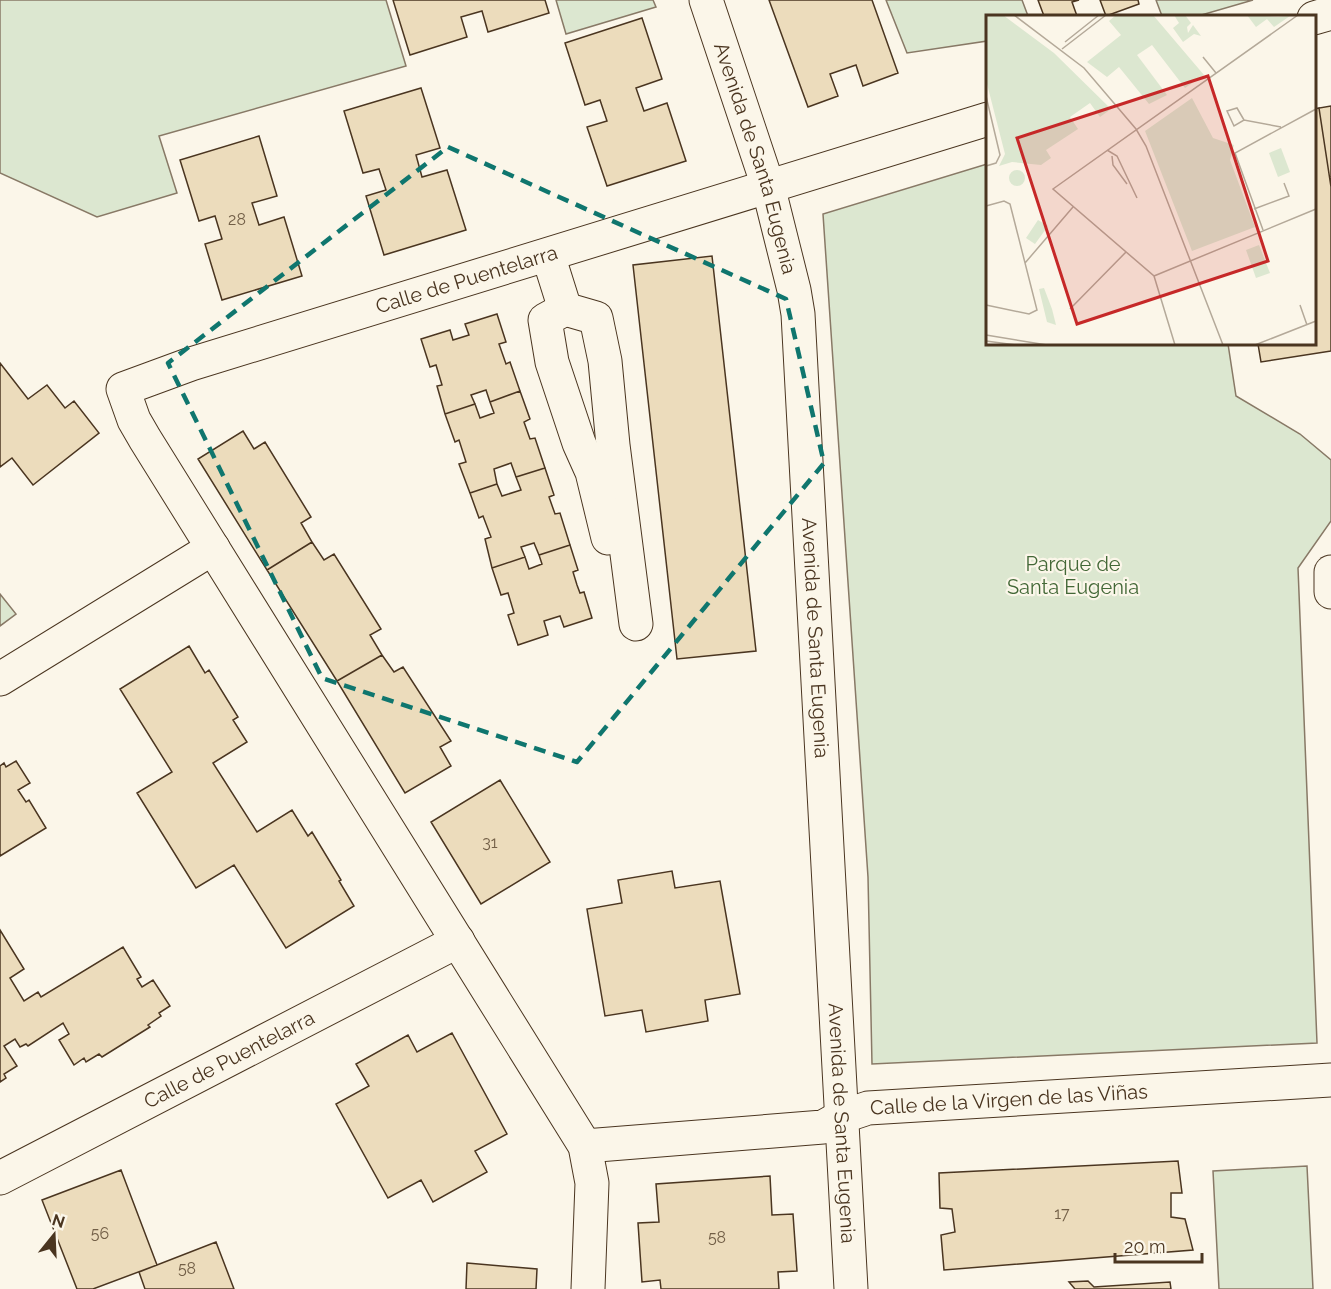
<svg xmlns="http://www.w3.org/2000/svg" width="1331" height="1289" viewBox="0 0 1331 1289" font-family="Raleway,sans-serif">
<rect width="100%" height="100%" fill="#fbf6e9"/>
<path fill="#dce7d0" stroke="#887966" stroke-width="1.5" d="M0,0H386L406,66L159,136L177,193L97,217L0,173Z
M556,0H653L656,7L566,34Z
M886,0H1022L1028,16H988L987,41L907,53Z
M1156,0H1253L1198,16H1162Z
M987,164L988,344H1228L1236,396L1300,434L1331,460V521L1298,568L1317,1043L872,1064L868,877L823,214Z
M0,594L16,614L0,626Z
M1307,1166L1313,1289H1219L1213,1171Z"/>
<path fill="#ecdcbc" stroke="#4a3520" stroke-width="1.5" d="M393,0H545L549,13L488,32L482,11L461,17L467,37L410,55Z
M769,0H872L898,73L863,86L856,65L830,74L838,96L808,107Z
M1038,0H1079L1072,2L1077,16H1044Z
M1100,0H1138L1139,4L1106,16Z
M642,18L662,79L636,88L644,111L667,103L686,161L607,186L587,127L607,121L600,100L585,105L565,43Z
M421,88L440,148L416,155L422,177L447,170L466,230L384,255L366,196L386,190L379,169L363,173L344,111Z
M1331,106V187L1319,108Z
M1319,108L1331,187V351L1261,362L1258,344H1314V109Z
M259,136L277,196L252,203L259,225L284,217L302,276L222,300L205,244L222,239L215,216L199,221L180,160Z
M712,256L756,651L677,659L633,265Z
M497,314L506,342L499,344L506,364L510,362L520,391L490,402L486,390L471,395L475,404L445,414L437,386L442,385L436,365L430,367L421,339L450,330L453,340L469,335L465,324Z
M0,363L28,399L47,385L65,408L74,401L99,433L33,485L12,458L0,467Z
M520,391L530,419L524,422L530,439L535,438L545,468L516,477L511,463L494,469L497,484L470,493L459,464L466,462L459,440L455,442L445,414L475,404L480,418L494,413L490,402Z
M243,431L254,449L265,442L311,517L301,523L312,542L267,570L198,459Z
M545,468L554,495L549,497L555,514L560,513L570,545L539,555L534,543L521,547L525,557L492,568L485,539L491,537L483,516L479,518L470,493L497,484L502,496L521,490L516,477Z
M312,542L324,560L334,554L381,629L370,635L382,655L337,681L267,570Z
M570,545L578,570L573,572L577,585L580,593L584,592L592,618L564,627L560,616L544,621L548,635L518,645L508,615L514,613L508,593L501,595L492,568L525,557L529,569L542,564L539,555Z
M189,646L205,673L209,670L238,717L233,720L247,742L213,763L257,832L292,810L308,836L312,832L341,880L339,881L354,906L286,948L234,865L196,888L137,793L172,772L120,689Z
M382,655L394,672L403,667L451,741L440,747L451,766L405,793L337,681Z
M16,761L30,783L18,790L26,802L29,800L46,828L0,856V766L4,763L6,767Z
M500,780L550,862L481,904L431,822Z
M672,871L675,888L720,881L740,994L705,1000L708,1021L646,1032L642,1010L605,1016L587,909L622,903L618,880Z
M0,930L24,969L10,978L24,1001L38,992L41,997L123,947L141,977L137,979L142,987L153,980L170,1006L159,1013L161,1016L148,1025L150,1027L102,1057L99,1054L86,1062L84,1058L74,1065L59,1040L69,1034L63,1023L28,1046L26,1044L20,1047L15,1039L4,1046L17,1066L4,1074L6,1078L0,1082Z
M452,1033L507,1134L475,1151L487,1172L433,1202L421,1180L388,1198L336,1104L369,1086L356,1064L408,1035L417,1052Z
M1178,1161L1182,1193H1171V1217L1185,1219L1193,1250L944,1270L941,1235L955,1232L952,1209L940,1208L939,1173Z
M121,1170L157,1265L93,1289H77L42,1200Z
M770,1176L772,1215L793,1214L797,1271L778,1272L779,1289H661L660,1280L642,1282L638,1223L659,1222L656,1184Z
M216,1242L234,1289H145L139,1272Z
M467,1263L537,1269L536,1289H466Z
M1088,1281L1094,1287L1170,1282L1171,1289H1075L1069,1282Z"/>
<g fill="none" stroke-linecap="round" stroke-linejoin="round">
<defs>
<g id="minor">
<path id="s1" d="M706,0L768,186L794,290L798,314L851,1289"/>
<path d="M1314,18L1331,13"/>
<path d="M548,255L565,309L596,318L605,361L613,445L636,624"/>
<path d="M565,309L545,320L552,362L579,443L592,472L608,538"/>
<path d="M1331,572V592"/>
<path d="M0,679L213,548"/>
<path id="s2" d="M585,1146L823,1127L841,1117L868,1108L1331,1080"/>
<path id="s3" d="M0,1178L458,941"/>
<path id="s4" d="M588,1289L592,1183L585,1146L145,439L134,420L123,389L191,364L988,119"/>
</g>
</defs>
<use href="#minor" stroke="#4a3520" stroke-width="35"/>
<use href="#minor" stroke="#fbf6e9" stroke-width="33"/>
</g>
<path fill="none" stroke="#0f766e" stroke-width="4.5" stroke-dasharray="12 8" stroke-linejoin="round" d="M448,147L786,299L824,463L577,762L322,678L168,363Z"/>
<g text-anchor="middle" stroke-width="4.5" stroke-linejoin="round" paint-order="stroke">
<g font-size="16" fill="#725f47">
<text x="237" y="225">28</text>
<text x="490" y="848">31</text>
<text x="1062" y="1219">17</text>
<text x="100" y="1239">56</text>
<text x="717" y="1243">58</text>
<text x="187" y="1274">58</text>
</g>
<g font-size="20" fill="#4a3520" stroke="#fbf6e9">
<text dy="7" stroke="none"><textPath href="#s1" startOffset="166">Avenida de Santa Eugenia</textPath></text>
<text dy="7" stroke="none"><textPath href="#s4" startOffset="1392">Calle de Puentelarra</textPath></text>
<text dy="7" stroke="none"><textPath href="#s1" startOffset="652">Avenida de Santa Eugenia</textPath></text>
<text dy="7" stroke="none"><textPath href="#s3" startOffset="258">Calle de Puentelarra</textPath></text>
<text dy="7" stroke="none"><textPath href="#s2" startOffset="429">Calle de la Virgen de las Viñas</textPath></text>
<text dy="7" stroke="none"><textPath href="#s1" startOffset="1138">Avenida de Santa Eugenia</textPath></text>
</g>
<g font-size="20" fill="#436837" stroke="#fbf6e9">
<text x="1073" y="571">Parque de<tspan x="1073" dy="23">Santa Eugenia</tspan></text>
</g>
</g>
<g transform="translate(986 15)">
<rect width="330" height="330" fill="#fbf6e9"/>
<path d="M0,0H17L68,38L125,94L114,102L104,88L84,102L92,114L60,135L65,143L55,150L26,147L13,151L19,139L0,65ZM130,0H167L218,60L199,73L166,30L151,40L181,80L163,89L133,52L121,62L101,47L135,20L123,6ZM188,0H199L205,8L201,12L202,18L207,10L215,21L208,19L197,27L187,13L193,8ZM261,0L292,2L304,1L288,12L281,4L270,12ZM206,83L227,123L248,130L244,145L269,212L206,236L159,116ZM295,133L304,157L292,162L283,138ZM23 163a8 8 0 1 1 16 0a8 8 0 1 1-16 0ZM52,205L62,211L49,229L40,223ZM273,230L284,258L270,263L260,235ZM58,273L66,294L70,310L61,307L53,274Z" fill="#dce7d0"/>
<path fill="none" stroke="#b4a999" stroke-width="1.5" d="M28,0L98,53L150,114L160,131L237,330M79,27L113,0M76,34L120,0M217,42L230,58M0,81L14,140L10,148L0,151M258,105L251,93L241,96L248,111L258,105L295,112M121,135L131,141L151,183M126,141L127,150L141,169M0,191L18,186L24,189L51,295L43,299L0,290M268,194L303,181L298,168M277,215L249,138L330,94M39,248L87,192M168,261L330,194M314,290L321,310M84,294L140,237M0,320L61,330M0,326L30,330M189,330L168,261L67,174L312,0M269,330L330,306"/>
<path fill="#c62828" fill-opacity="0.15" stroke="#c62828" stroke-width="3" d="M222,61L282,246L91,309L31,123Z"/>
<rect width="330" height="330" fill="none" stroke="#4a3520" stroke-width="3"/>
</g>
<g transform="translate(54 1235) rotate(18)" stroke="#fbf6e9" stroke-width="4.5" paint-order="stroke">
<path d="M0-4.5L10 22L0 15L-10 22Z" fill="#4a3520"/>
<text y="-9" font-size="16" font-weight="bold" text-anchor="middle" fill="#4a3520">N</text>
</g>
<path d="M1115 1253v9h87v-9" fill="none" stroke="#4a3520" stroke-width="3"/>
<text x="1124" y="1253" font-size="18" fill="#4a3520" stroke="#fbf6e9" stroke-width="4.5" paint-order="stroke">20 m</text>
</svg>
